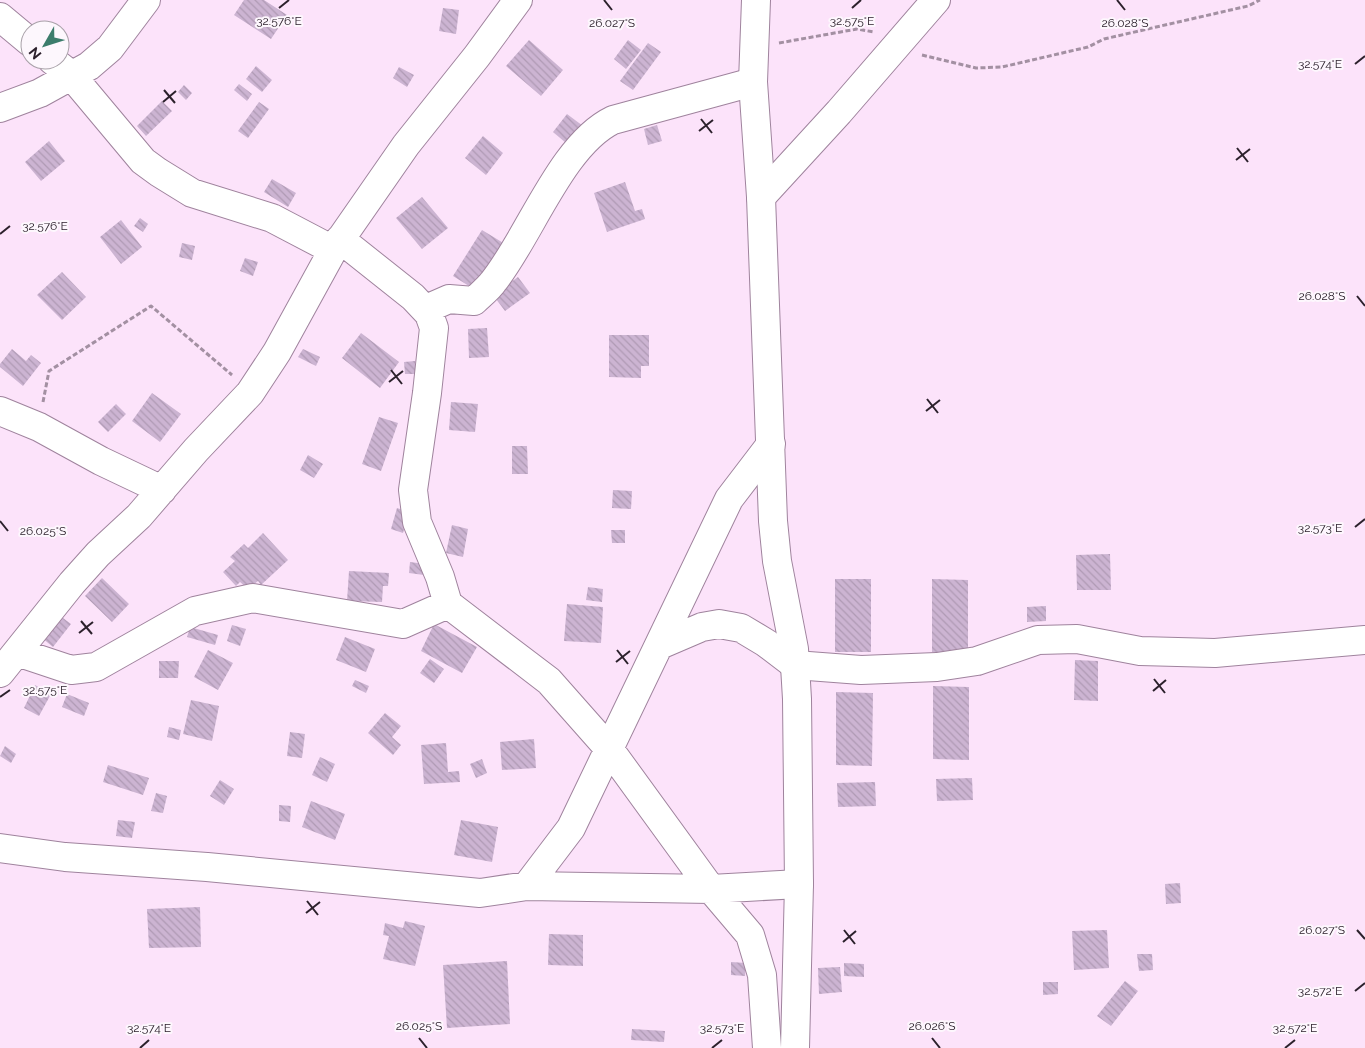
<svg xmlns="http://www.w3.org/2000/svg" width="1365" height="1048" viewBox="0 0 1365 1048" font-family="Raleway,sans-serif">
<defs>
<pattern id="building-back-hatch" width="6" height="6" patternUnits="userSpaceOnUse" patternTransform="scale(1.25)"><rect width="6" height="6" fill="#ccb4d2"/><path d="M-1 5l2 2M0 0l6 6M5-1l2 2" fill="none" stroke="#af9ab4"/></pattern>
</defs>
<rect width="100%" height="100%" fill="#fce3fa"/>
<path fill="url(#building-back-hatch)" d="M244,0H264L287,15L271,39L234,15Z
M443,8L459,10L456,34L439,31Z
M529,40L563,70L541,96L506,66Z
M628,40L641,50L626,69L614,59Z
M648,43L661,52L633,90L620,81Z
M256,66L272,80L262,92L246,79Z
M399,67L414,75L407,87L393,78Z
M239,84L252,94L247,101L234,90Z
M184,85L192,93L186,100L178,92Z
M162,101L172,111L146,136L137,126Z
M259,102L269,109L248,138L238,131Z
M567,114L587,129L572,148L553,132Z
M657,125L662,141L648,145L644,129Z
M483,136L503,153L486,175L465,158Z
M49,141L65,161L41,181L25,162Z
M272,179L296,193L288,207L264,192Z
M625,182L635,211L642,209L645,219L607,232L594,193Z
M422,197L448,228L422,249L396,218Z
M140,218L148,224L143,232L134,226Z
M121,220L142,247L121,264L100,237Z
M482,230L505,244L477,291L453,276Z
M182,243L195,246L192,260L179,257Z
M245,258L258,262L253,276L240,271Z
M62,272L86,297L62,320L37,295Z
M518,277L530,293L505,311L493,295Z
M487,328L489,357L469,358L468,329Z
M361,333L399,362L380,388L342,358Z
M609,335H649V366H641V378L609,377Z
M12,349L26,361L31,355L41,363L23,386L0,367V364Z
M303,349L320,357L316,366L298,357Z
M415,361V374H405L404,362Z
M152,393L181,414L160,442L132,421Z
M451,402L478,404L475,432L449,430Z
M116,404L126,414L108,432L98,422Z
M379,417L398,423L381,471L362,464Z
M512,446H527L528,474H512Z
M308,455L323,464L314,478L300,470Z
M613,490L632,491L631,509L612,508Z
M397,508L409,512L403,533L391,529Z
M452,525L468,529L463,557L446,553Z
M611,530H625V543H612Z
M263,533L288,560L261,585L258,581L248,589L240,582L236,586L223,572L235,561L230,557L244,544L248,548Z
M1110,554L1111,590H1077L1076,555Z
M410,562L425,564L424,575L409,573Z
M349,571L389,573L388,586H383L382,602L347,601Z
M102,578L129,604L112,622L85,596Z
M835,579H871V652H835Z
M932,579L968,580V652H932Z
M588,587L603,589L602,602L586,600Z
M567,604L603,607L601,643L564,641Z
M1046,606V621L1027,622V607Z
M59,615L71,624L53,647L42,638Z
M434,624L477,647L462,673L421,651Z
M232,625L246,629L240,646L227,641Z
M190,627L218,635L215,645L187,637Z
M345,637L375,649L366,672L336,660Z
M208,650L233,663L218,690L194,677Z
M430,659L444,669L434,683L420,673Z
M1075,660L1098,661V701L1074,700Z
M159,661H179L178,678H159Z
M355,680L369,686L366,693L352,686Z
M35,685L51,694L39,716L24,708Z
M933,686L969,687V760L933,759Z
M836,692L873,693L872,766L836,765Z
M67,694L89,703L84,716L62,707Z
M191,700L219,706L212,741L183,734Z
M385,713L401,726L392,737L401,745L393,755L368,733Z
M169,727L181,730L179,740L167,737Z
M290,732L305,734L302,758L287,756Z
M534,739L536,768L502,770L500,742Z
M446,743L448,772L459,771L460,782L424,784L421,745Z
M5,746L16,754L11,763L0,756Z
M320,757L335,764L327,782L312,775Z
M482,759L487,773L476,778L470,764Z
M108,765L149,778L143,795L103,782Z
M972,778L973,800L937,801L936,779Z
M220,780L234,789L224,805L210,796Z
M875,782L876,806L838,807L837,783Z
M156,793L167,796L163,813L151,811Z
M311,801L345,814L335,840L302,827Z
M279,805L291,806L290,822L279,821Z
M118,820L135,822L132,838L116,836Z
M461,820L498,827L492,862L454,855Z
M1180,883L1181,903L1166,904L1165,884Z
M200,907L201,947L149,948L147,909Z
M405,921L425,926L415,966L383,959L389,936L383,935L385,923L403,928Z
M1107,930L1109,968L1074,970L1072,931Z
M549,934L583,935V966L548,965Z
M1137,954H1152L1153,970L1139,971Z
M507,961L510,1024L447,1028L443,965Z
M731,962L746,963L745,976L731,975Z
M844,963L864,964V977L844,976Z
M840,967L842,992L819,994L818,968Z
M1125,981L1138,991L1111,1026L1097,1016Z
M1043,982H1058V994L1043,995Z
M632,1029L665,1031L664,1042L631,1040Z"/>
<g fill="none" stroke-linecap="round" stroke-linejoin="round">
<defs>
<path id="street" d="M0,17L30,42
M52,60L71,75L143,161L158,172L192,193L272,218L333,250
M0,108L40,93L89,66L110,48L146,0
M761,197L839,112L936,0
M340,239L413,297L429,314L434,328L427,393L413,490L417,522L440,577L448,604L549,681L610,750L711,889L750,935L762,975L767,1048
M429,314L433,306L449,299L474,301C480,295 488,289 493,282C529,238 561,145 613,120L753,82
M0,411L39,427L101,461L162,490
M660,645L702,627L719,624L741,628L766,643L795,665L861,670L937,667L977,661L1038,640L1077,639L1140,651L1215,653L1365,640
M17,652L71,670L96,667L195,611L253,598L403,624L448,604
M0,673L72,583L98,554L139,516L196,450L250,393L277,352L333,250L406,145L477,56L518,0
M0,848L65,857L207,867L480,893L527,886L711,889L799,884
M527,886L571,828L729,499L771,444"/>
<path id="secondary" d="M756,0L753,82L761,197L773,521L777,561L794,649L797,699L799,884L795,1048"/>
</defs>
<use href="#street" stroke="#9f839d" stroke-width="30"/>
<use href="#secondary" stroke="#9f839d" stroke-width="30"/>
<path stroke="#a390a2" stroke-width="3" stroke-dasharray="5 2.5" stroke-linecap="butt" d="M779,43L857,29L874,32
M922,55L976,68L1002,67L1088,47L1104,39L1248,6L1260,0
M43,402L49,371L151,306L232,375"/>
<use href="#street" stroke="#fff" stroke-width="28"/>
<use href="#secondary" stroke="#fff" stroke-width="28"/>
</g>
<path fill="none" stroke="#2c212c" stroke-width="2" d="M604,0L612,10M1117,0L1125,10M279,8L289,0M852,8L861,0M1355,64L1365,56M164,90L175,103M163,102L176,91M701,119L712,133M699,131L713,120M1237,148L1248,162M1236,160L1250,149M0,234L10,226M1357,296L1365,306M391,370L402,384M389,382L403,371M927,399L938,413M926,411L940,400M0,521L8,531M1355,527L1365,519M81,621L92,634M79,633L93,622M617,650L628,664M616,662L630,651M1154,679L1165,693M1153,691L1166,680M0,697L10,690M307,901L318,915M306,913L320,902M844,930L855,944M1357,930L1365,939M843,942L856,931M1355,991L1365,983M419,1038L427,1048M932,1038L940,1048M140,1048L149,1040M712,1048L722,1040M1285,1048L1295,1040"/>
<g font-size="12" text-anchor="middle" fill="#2c212c" stroke="#fdf7fd" stroke-width="4" stroke-linejoin="round" paint-order="stroke">
<text x="279" y="25">32.576°E</text>
<text x="852" y="25">32.575°E</text>
<text x="612" y="27">26.027°S</text>
<text x="1125" y="27">26.028°S</text>
<text x="1320" y="68">32.574°E</text>
<text x="45" y="230">32.576°E</text>
<text x="1322" y="300">26.028°S</text>
<text x="1320" y="532">32.573°E</text>
<text x="43" y="535">26.025°S</text>
<text x="45" y="694">32.575°E</text>
<text x="1322" y="934">26.027°S</text>
<text x="1320" y="995">32.572°E</text>
<text x="419" y="1030">26.025°S</text>
<text x="932" y="1030">26.026°S</text>
<text x="149" y="1032">32.574°E</text>
<text x="722" y="1032">32.573°E</text>
<text x="1295" y="1032">32.572°E</text>
</g>
<g transform="translate(45 45) rotate(231)"><circle r="24" fill="#fdf7fd" stroke="#a9a1a9"/>
<path d="M0-4L9 19L0 12L-9 19Z" fill="#3c7d6c"/>
<text y="-8" font-size="14" font-weight="bold" text-anchor="middle" fill="#2c212c">N</text>
</g>
</svg>
